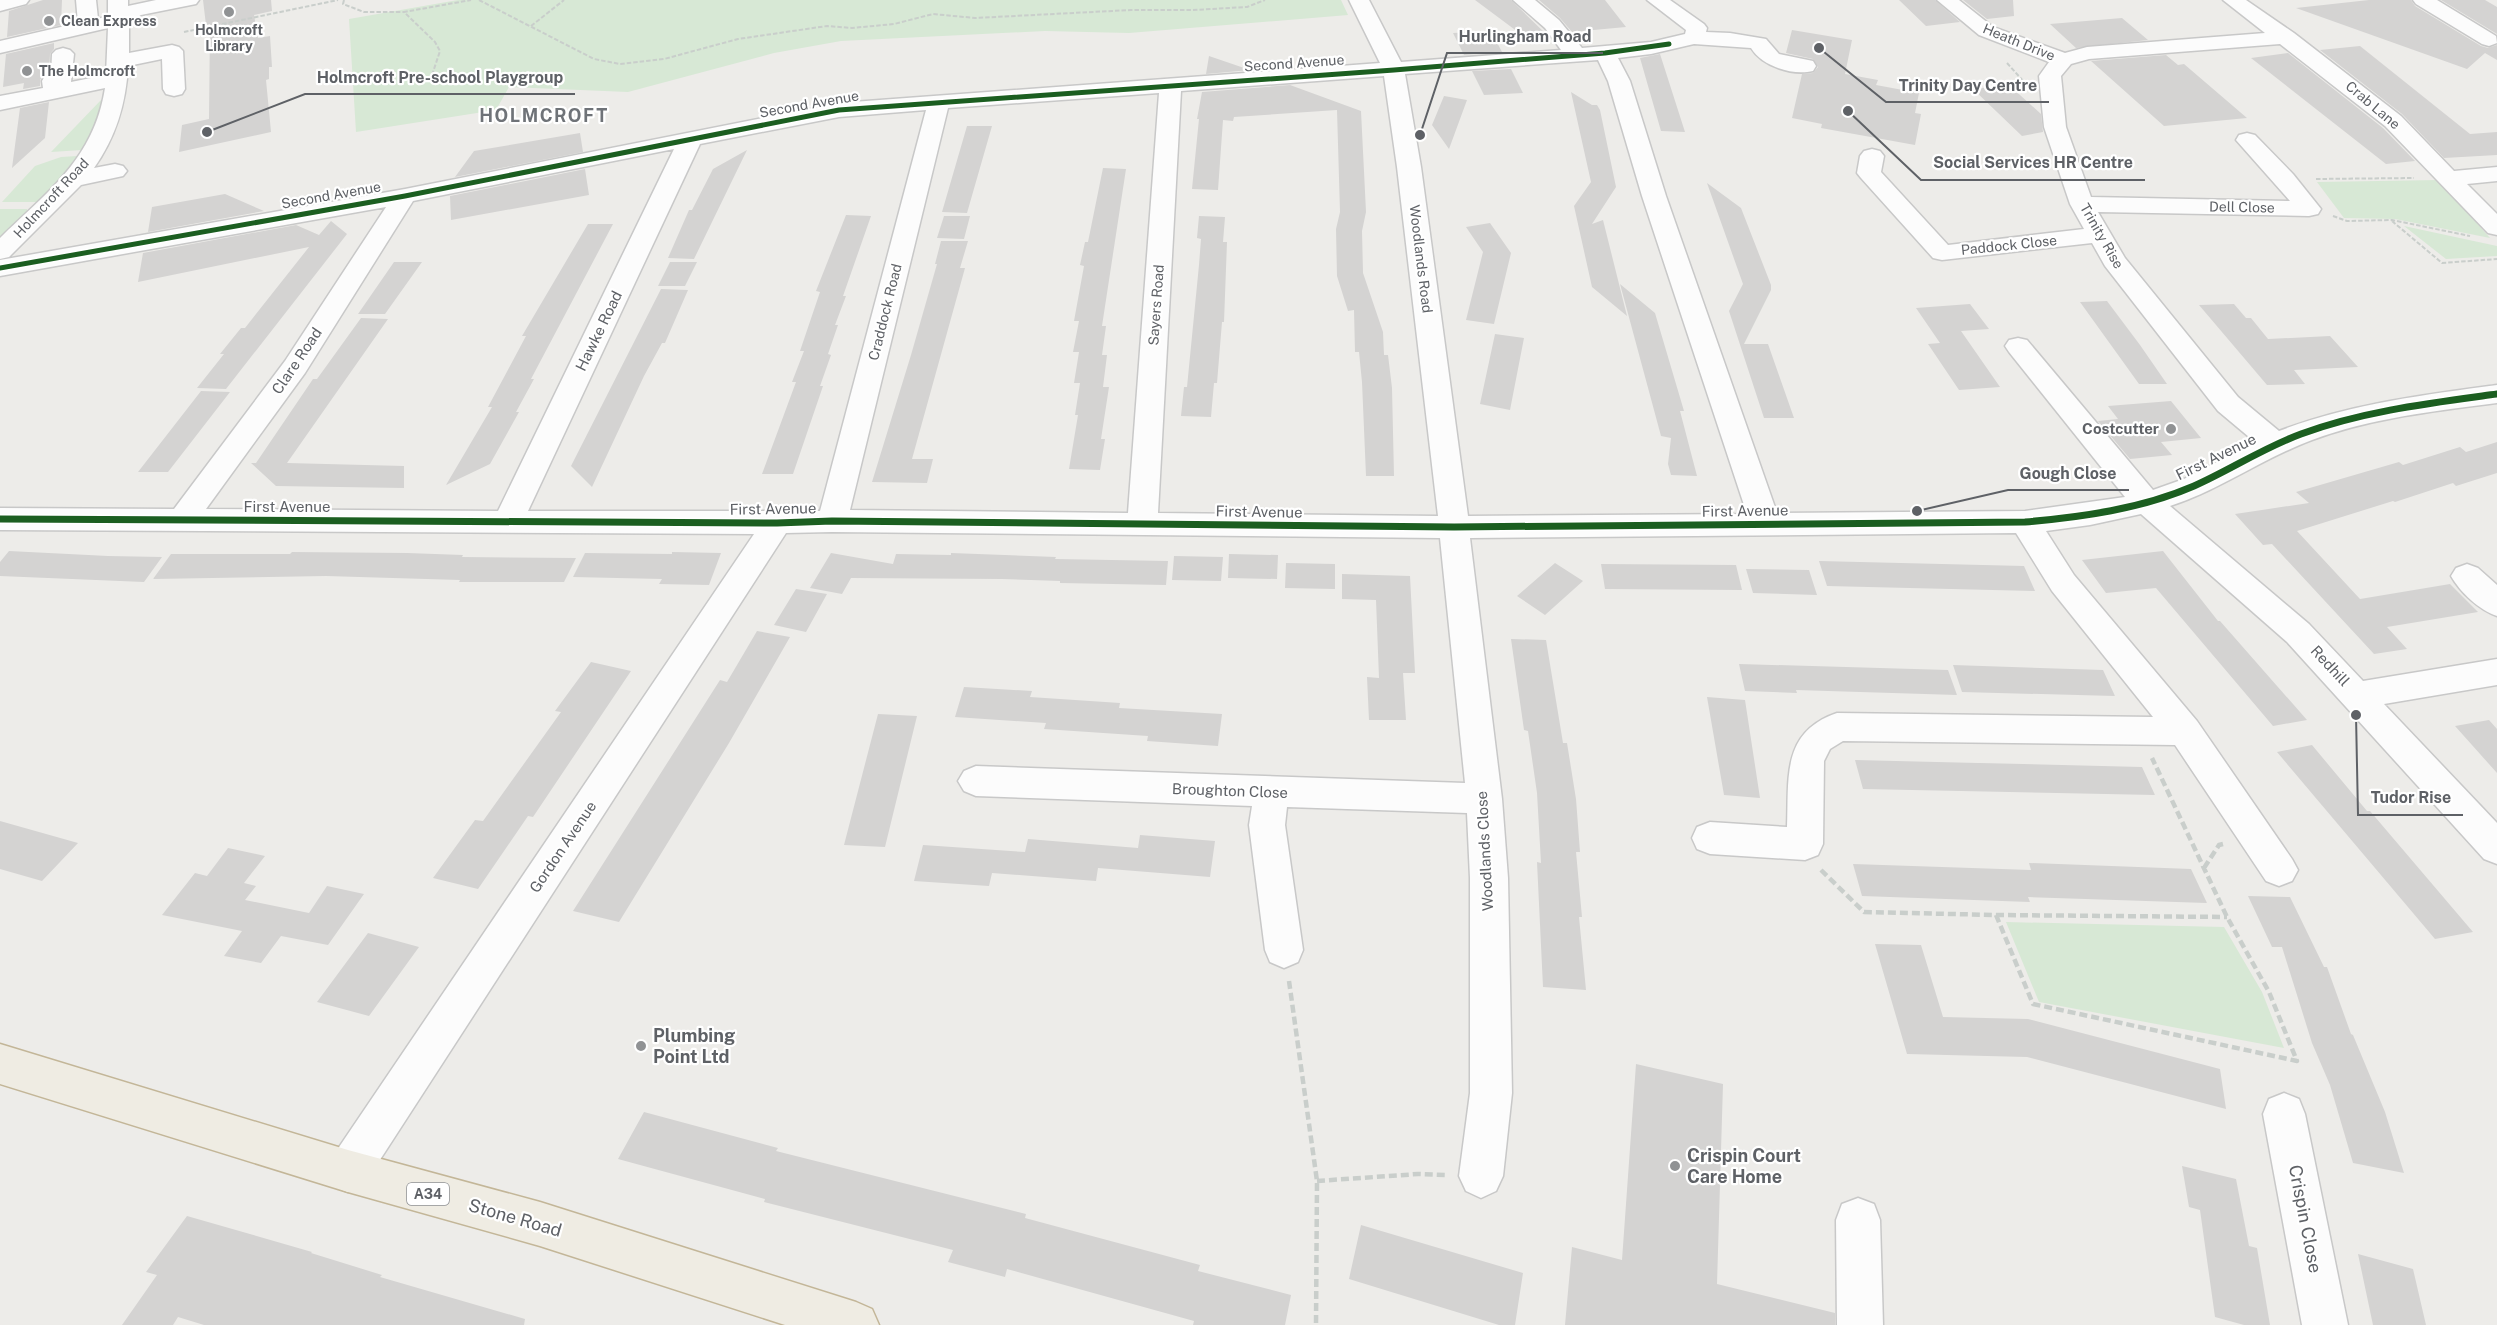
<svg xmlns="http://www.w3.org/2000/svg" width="2497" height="1325" viewBox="0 0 2497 1325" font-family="'Public Sans',sans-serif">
<rect width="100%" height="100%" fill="#edece9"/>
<path fill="#d7e8d5" d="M458,0H1341L1348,15L1129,33L1045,31L841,41L774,53L628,92L509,87L496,110L356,132L349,19Z
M101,100C106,111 90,138 82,150L51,152Z
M77,156L73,164L37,202H2L35,166L61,157Z
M2439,180L2490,238L2395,219L2344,218L2317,182Z
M0,209H27V211L0,238Z
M2404,226L2497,246V256L2446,259Z
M2006,922L2224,927L2262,992L2284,1048L2039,1002Z"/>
<path fill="#d4d3d2" d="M43,0H62L61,25L7,37L9,11Z
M203,0H271L272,11L254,15L258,38L270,36L272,67H269V79L266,80L271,132L179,152L182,125L209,119L210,24L206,25Z
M1475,0H1511L1547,35L1526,38Z
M1539,0H1605L1626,27L1572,32L1560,18Z
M1899,0H1935L1960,22L1926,26Z
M1963,0H2013L2014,16L1987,19Z
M2369,0H2411L2415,6L2481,46L2488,48L2497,45V60L2485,53L2467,69L2296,8Z
M2441,0H2485L2497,7V34Z
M2122,18L2148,40L2076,48L2050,24Z
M1792,30L1852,40L1845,74L1878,80L1876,85L1919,93L1915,113L1921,114L1915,145L1821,128L1822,124L1792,118L1802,74L1813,73L1818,67L1813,59L1786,53Z
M1491,31L1502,52L1464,55L1453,33Z
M54,43V49L50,54L49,73L43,75L40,80V86L23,89L24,83L3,87L6,54Z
M2360,46L2470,134L2497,132V155L2444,158L2402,114L2320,50Z
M2288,53L2383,128L2415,161L2386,164L2251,58Z
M1660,54L1685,132L1661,131L1640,58Z
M2166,55L2178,65L2184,64L2247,118L2164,126L2091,61Z
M1209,56L1250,70L1206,74Z
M1511,69L1523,93L1484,95L1472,71Z
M1290,85L1361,111L1366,212L1362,231L1363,273L1383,332L1384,355H1388L1392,388L1394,476H1366L1362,382L1359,352H1355L1354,310L1348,311L1337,276L1336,229L1340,212L1337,110L1234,117L1233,121L1223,120L1218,190L1192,189L1199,119H1197L1202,92Z
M2009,85L2041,114L2043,132L2022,136L1973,89Z
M1571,92L1592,105H1597L1600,110L1616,187L1592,224L1603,220L1627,316L1592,287L1574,206L1591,182Z
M1444,96L1467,100L1449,149L1432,125Z
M49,102L45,138L12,168L20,108Z
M967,126H992L967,213L942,212Z
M580,133L583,152L455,177L474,151Z
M747,150L694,259L668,258L689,210H692L713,169Z
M1103,168L1126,169L1102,326H1106L1102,355H1107L1103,387H1109L1101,439H1105L1100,470L1069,469L1078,415H1075L1080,383H1074L1079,352H1073L1079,321H1074L1084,266L1080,265L1085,242H1088Z
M585,169L589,195L451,220L450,196Z
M1707,183L1741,208L1771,285V290L1744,344H1768L1794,418H1764L1729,311L1743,284Z
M225,194L264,211L148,232L152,207Z
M846,215L871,216L843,296H846L835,325H838L828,354L831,355L820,386H823L793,474H762L796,382H792L804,351H800L820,292L816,291Z
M944,216H970L964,239L937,238Z
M1199,216L1225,217L1223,242H1227L1224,322H1222L1217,383H1214L1211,417L1181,416L1184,387H1187L1199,265L1201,239L1197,238Z
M331,221L347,234L226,389L197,388L224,354H220L241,328H245L309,247L138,282L143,253L296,225L319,235Z
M1490,223L1511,253L1494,324L1466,320L1483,252L1466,227Z
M588,224H613L531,379H534L516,412H519L490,464L446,485L492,407H488L526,336H522Z
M941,241H968L960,268H965L912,459H933L927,483L872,482L911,355L937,264H935Z
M394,262H422L385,314H358Z
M670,262H697L685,286H658Z
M1620,284L1655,313L1684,411H1680L1697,476L1671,475L1668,464L1671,438L1661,436Z
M661,289L688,290L665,343H662L644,376L592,487L571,466Z
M2107,301L2140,345L2167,384H2139L2080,302Z
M1970,304L1989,329L1961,331L2000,387L1959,390L1928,344L1940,343L1916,308Z
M2234,304L2246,318H2251L2268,339L2330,336L2358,367L2294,370L2305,384L2267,385L2199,305Z
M361,318L388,319L287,463L404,466V488L276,486L251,463H256L313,379H317Z
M1495,334L1524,338L1510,410L1480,404Z
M201,391L230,392L168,472H138Z
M2171,401L2201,438L2161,442L2172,455L2130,459L2098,421L2118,419L2108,406Z
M2497,442V473L2456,486L2453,483L2395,502L2393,501L2297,531L2360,599L2450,584L2478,612L2387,627L2407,649L2374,654L2272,544L2263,545L2235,514L2309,503L2296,492L2399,462L2403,465L2460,447L2466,452Z
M9,551L108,556L162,557L144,582L0,576V562Z
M2163,551L2218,621H2220L2307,720L2273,726L2156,588L2106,593L2082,560Z
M292,552L407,553L463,555L462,557L576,558L564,582H459L460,580L326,576L153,579L171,554H290Z
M672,552L721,553L709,585L659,584L662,579L573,577L585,553L672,554Z
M831,553L893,564L896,554L951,555V553L1056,557L1055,559L1168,561L1166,585L1060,583V581L1002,579L851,578L842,594L810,588Z
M1229,554L1278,555L1277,579L1228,578Z
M1174,556L1223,557L1221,581L1172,580Z
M1819,561L2024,566L2035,591L1827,586Z
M1286,563L1335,564V589L1285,588Z
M1555,563L1583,581L1545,615L1517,596Z
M1601,564L1736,565L1742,590L1605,589Z
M1746,569L1809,570L1817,595L1753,593Z
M1342,574L1410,576L1415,673H1403L1406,720H1369L1367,677L1379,678L1376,600L1342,599Z
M796,589L827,594L806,632L774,625Z
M757,631L790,637L729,743L619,922L573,911L720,680L727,682Z
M1511,639L1546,640L1563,743H1567L1576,799L1580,852H1576L1582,917H1579L1586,990L1543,987L1537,862L1541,863L1537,793L1528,731L1524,730Z
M591,662L631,671L533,817L528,816L478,889L433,878L475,820L483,821L561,712L555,711Z
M1739,664L1948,670L1957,695L1796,690L1797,693L1745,691Z
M1953,665L2103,670L2115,696L1962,692Z
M964,687L1032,691L1030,697L1120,703L1119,708L1222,714L1218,746L1147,741L1148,736L1044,729L1046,723L955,717Z
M1707,697L1745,700L1760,798L1724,795Z
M878,714L917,716L885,847L844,845Z
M2489,720L2497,729V773L2455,726Z
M2312,745L2367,811H2370L2473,932L2435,939L2277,752Z
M1855,760L2142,767L2155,795L1863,789Z
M0,821L78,843L42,881L0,869Z
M1140,835L1215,841L1210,877L1098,868L1096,881L992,873L989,886L914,881L923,845L1025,852L1028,839L1138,848Z
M228,848L265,856L244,883L256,886L245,900L309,913L327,886L364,894L328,945L281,936L261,963L224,956L242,931L162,915L195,873L207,876Z
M2029,863L2191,869L2207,903L2028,897L2030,902L1862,896L1853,864L2031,870Z
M2248,896L2290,897L2324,967H2327L2351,1034L2353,1035L2385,1112L2404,1173L2353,1163L2330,1085L2312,1043L2282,947H2272Z
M368,933L419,947L369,1016L317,1002Z
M1875,944L1921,945L1943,1017L2028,1019L2220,1069L2226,1109L2027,1057L1907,1054Z
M1636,1064L1723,1084L1717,1284L1835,1313V1325H1565L1572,1247L1622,1260Z
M644,1112L778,1148L776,1151L1026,1214L1025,1218L1200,1265L1198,1271L1291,1295L1285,1325H1193L1194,1321L1007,1269L1005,1277L948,1262L953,1250L764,1202L765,1199L618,1159Z
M2182,1166L2236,1179L2249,1246L2257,1248L2270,1325H2244L2215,1317L2200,1210L2189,1207Z
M187,1216L312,1252L311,1253L382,1275L380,1277L525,1319L524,1325H204L178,1317L173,1325H122L157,1275L146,1272Z
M1361,1225L1523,1273L1515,1325H1499L1349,1279Z
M2358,1254L2413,1269L2426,1325H2373Z"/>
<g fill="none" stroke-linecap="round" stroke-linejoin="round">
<defs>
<path id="minor" d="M0,0H29L26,4L0,11Z
M76,0H96L98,19L108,16V0H128V6L156,0H199L196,4L141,15L129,22V53L172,45L179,47L183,51L185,89L182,94L174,96L166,94L163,89L162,59L128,66C126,104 116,137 94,168L115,164L123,166L127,171L123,176L81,185L9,257L0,259V238C48,191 94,159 105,88L0,110V96L43,88L42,81L45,76L51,75L52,54L56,50L63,48L70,50L74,54L71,82L106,75L108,28L0,53V41L78,23Z
M1349,0H1369L1401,62L1561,50L1545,28L1513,0H1535L1559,20L1582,48L1651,42L1685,34L1686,30L1647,0H1670L1704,24L1707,28L1706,32L1730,33L1766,39L1779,54L1813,61L1816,66L1813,71C1792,76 1762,66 1751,48L1694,44L1651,54L1618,58L1630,81L1666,196L1777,513L2025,511L2125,497L2009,352L2005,346L2009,340L2018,338L2027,340L2153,490L2184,479L2255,442L2218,411L2105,266L2092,243L1942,260L1933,258L1861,178L1857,173L1860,156L1864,151L1872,149L1880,151L1884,156L1881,172L1948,245L2084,229L2070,204L2044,127L2039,76L2049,62L1979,35L1937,0H1959L1993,27L2065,53L2087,47L2265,33L2223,0H2246L2294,33L2401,116L2454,171L2497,167V181L2467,184L2497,214V235L2488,233L2385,126L2280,44L2089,59L2071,64L2061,76L2066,127L2091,197L2290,201L2236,140L2239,135L2247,133L2255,135L2293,174L2321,209L2318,214L2309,216L2098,212L2125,258L2238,397L2279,431C2349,404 2423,395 2497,385V403C2435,411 2371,418 2312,440C2263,458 2220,490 2170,506L2309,624L2363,681L2497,659V685L2384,704L2497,823V864L2484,859L2287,642L2141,514L2090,525L2046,531L2074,575L2197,721L2292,859L2298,870L2292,881L2279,886L2266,881L2175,745L1843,741L1830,749L1824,761L1823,844L1818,855L1805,860L1710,854L1697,849L1692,838L1697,827L1710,822L1787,827C1789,778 1781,732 1837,713L2153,717L2052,591L2016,533L1470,538L1502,799L1508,878L1512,1093L1503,1176L1496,1191L1481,1198L1466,1191L1459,1176L1470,1093V878L1467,813L1287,807L1285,825L1303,950L1298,962L1284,968L1270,962L1265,950L1249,825L1252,806L976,796L964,791L958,781L964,771L976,766L1465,783L1440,538L832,532L786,533L363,1186L348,1192L333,1186L327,1171L333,1156L754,534L0,530V508L174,509L285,361L386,207L0,276V260L405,189L839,103L1380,63ZM1598,60L1608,81L1642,196L1747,514L1468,516L1421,167L1405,74ZM1384,76L1397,167L1438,516L1158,513L1181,91ZM1159,93L1128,513L850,510L948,108ZM926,110L820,511H528L700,144L839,117ZM674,149L498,511L206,509L305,373L413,201Z
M2413,0H2437L2496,36L2497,43L2489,46L2482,44L2416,4Z
M2467,564L2478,568L2497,585V616C2479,610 2460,592 2451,576L2456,568Z
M2284,1093L2299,1099L2305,1114L2348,1325H2302L2263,1114L2269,1099Z
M1858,1198L1874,1204L1880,1220L1883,1325H1837L1836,1220L1842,1204Z"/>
<path id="highway" d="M0,1044L348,1150L540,1202L856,1302L872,1309L879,1325H785L540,1246L348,1192L0,1084Z"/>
</defs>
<use href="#minor" stroke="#c8c8c8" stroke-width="3"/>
<use href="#highway" stroke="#c3b698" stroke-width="3"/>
<path stroke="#c9cecb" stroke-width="2" stroke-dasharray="4.5 2" stroke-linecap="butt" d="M344,0L343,4L364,12H404
M479,0L594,59L620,64L664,59L738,39L827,26L852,28L894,24L933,14L975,18L1131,10H1193L1247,7L1265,0
M531,26L564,0
M184,32L338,0
M2007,63L2024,82
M432,75L440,51L435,42L404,12L471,0
M2316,179L2414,178
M2333,216L2347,221L2392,220L2470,236
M2392,221L2442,263L2497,259"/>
<path stroke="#c9cecb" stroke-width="4.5" stroke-dasharray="8 4" stroke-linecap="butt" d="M2204,868L2219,845L2223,844
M1821,870L1864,912L1996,915L2033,1004L2297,1061L2269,992L2227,917L2152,758
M1996,915L2227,917
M1289,981L1317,1181L1316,1325
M1317,1181L1418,1174L1445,1175"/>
<use href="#minor" fill="#fcfcfc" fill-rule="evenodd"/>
<use href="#highway" fill="#efece3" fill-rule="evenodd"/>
<defs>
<path id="cycleway-far1" d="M0,268L405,196L839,110L1394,70L1605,53L1669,44"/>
<path id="cycleway" d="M0,519L777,523L832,521L1454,527L2025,522C2082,517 2141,509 2194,486C2230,470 2263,448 2301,434C2363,411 2431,403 2497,394"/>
</defs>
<use href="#cycleway-far1" stroke="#fff" stroke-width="8"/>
<use href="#cycleway" stroke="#fff" stroke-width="10"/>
<use href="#cycleway-far1" stroke="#1b5e20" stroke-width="5"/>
<use href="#cycleway" stroke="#1b5e20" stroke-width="7"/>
</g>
<g fill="#909294" stroke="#fff" stroke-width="2">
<circle cx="229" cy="12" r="6"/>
<circle cx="49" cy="21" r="6"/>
<circle cx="27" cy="71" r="6"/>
<circle cx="2171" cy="429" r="6"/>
<circle cx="641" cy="1046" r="6"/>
<circle cx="1675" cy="1166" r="6"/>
</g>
<g text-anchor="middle" stroke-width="4.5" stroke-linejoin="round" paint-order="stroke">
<g font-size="14" font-weight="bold" fill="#5e6166" stroke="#fff" text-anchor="start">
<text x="61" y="26">Clean Express</text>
<text x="229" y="35" text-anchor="middle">Holmcroft<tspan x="229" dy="16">Library</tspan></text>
<text x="39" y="76">The Holmcroft</text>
</g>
<g font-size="14" fill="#5e6166" stroke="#fff">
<text transform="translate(2019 42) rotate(22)" y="5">Heath Drive</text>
<text transform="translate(1294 63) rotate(-4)" y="5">Second Avenue</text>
<text transform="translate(809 104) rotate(-10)" y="5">Second Avenue</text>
<text transform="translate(2373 105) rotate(40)" y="5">Crab Lane</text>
<text transform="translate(331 195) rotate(-10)" y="5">Second Avenue</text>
<text transform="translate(51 198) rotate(-47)" y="5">Holmcroft Road</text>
<text transform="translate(2242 207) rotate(1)" y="5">Dell Close</text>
<text transform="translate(2102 236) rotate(60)" y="5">Trinity Rise</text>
<text transform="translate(2009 245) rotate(-6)" y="5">Paddock Close</text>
<text transform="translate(1421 259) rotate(83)" y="5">Woodlands Road</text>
<text transform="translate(1156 305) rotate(-86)" y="5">Sayers Road</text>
<text transform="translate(885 312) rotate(-76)" y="5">Craddock Road</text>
</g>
<rect fill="#fff" stroke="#8e9094" stroke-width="1.5" x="407" y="1183" width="42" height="22" rx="4.5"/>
<g font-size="14" font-weight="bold" fill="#5e6166">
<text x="428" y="1199">A34</text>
</g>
<g font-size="15" fill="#5e6166" stroke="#fff">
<text transform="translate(599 331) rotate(-64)" y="5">Hawke Road</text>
<text transform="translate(297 361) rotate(-56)" y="5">Clare Road</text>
<text transform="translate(2216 457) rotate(-26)" y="5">First Avenue</text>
<text x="287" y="512">First Avenue</text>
<text transform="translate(773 509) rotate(-1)" y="5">First Avenue</text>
<text transform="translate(1745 511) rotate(-1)" y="5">First Avenue</text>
<text transform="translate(1259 512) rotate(1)" y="5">First Avenue</text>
<text transform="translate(2330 666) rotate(47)" y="5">Redhill</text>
<text transform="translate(1230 791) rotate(2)" y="5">Broughton Close</text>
<text transform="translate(563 847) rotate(-56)" y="5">Gordon Avenue</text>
<text transform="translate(1485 851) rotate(-93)" y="5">Woodlands Close</text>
</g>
<g font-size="15" font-weight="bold" fill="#5e6166" stroke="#fff" text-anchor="end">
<text x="2159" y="434">Costcutter</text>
</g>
<g font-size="18" font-weight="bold" letter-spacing="1.5" fill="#6f7378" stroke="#fff">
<text x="544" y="122">HOLMCROFT</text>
</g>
<g font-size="18" font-weight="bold" fill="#5e6166" stroke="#fff" text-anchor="start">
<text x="653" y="1042">Plumbing<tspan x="653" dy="21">Point Ltd</tspan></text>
<text x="1687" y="1162">Crispin Court<tspan x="1687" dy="21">Care Home</tspan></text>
</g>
<g font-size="18" fill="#5e6166" stroke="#fff">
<text transform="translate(515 1218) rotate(16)" y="6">Stone Road</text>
<text transform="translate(2305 1219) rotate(79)" y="6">Crispin Close</text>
</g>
</g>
<path fill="none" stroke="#5e6166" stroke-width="2" d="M1420 135L1447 53H1603M207 132L305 94H575M1819 48L1886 102H2049M1848 111L1921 180H2145M1917 511L2008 490H2129M2356 715L2358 815H2463"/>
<g fill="#5e6166" stroke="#fff" stroke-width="2">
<circle cx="1420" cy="135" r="6"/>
<circle cx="207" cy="132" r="6"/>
<circle cx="1819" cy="48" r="6"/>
<circle cx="1848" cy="111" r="6"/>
<circle cx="1917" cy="511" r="6"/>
<circle cx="2356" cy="715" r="6"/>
</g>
<g font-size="16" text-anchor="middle" font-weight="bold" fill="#5e6166" stroke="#fff" stroke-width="4.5" stroke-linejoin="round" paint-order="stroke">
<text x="1525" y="42">Hurlingham Road</text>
<text x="440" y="83">Holmcroft Pre-school Playgroup</text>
<text x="1968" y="91">Trinity Day Centre</text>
<text x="2033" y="168">Social Services HR Centre</text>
<text x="2068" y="479">Gough Close</text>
<text x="2411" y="803">Tudor Rise</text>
</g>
</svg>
